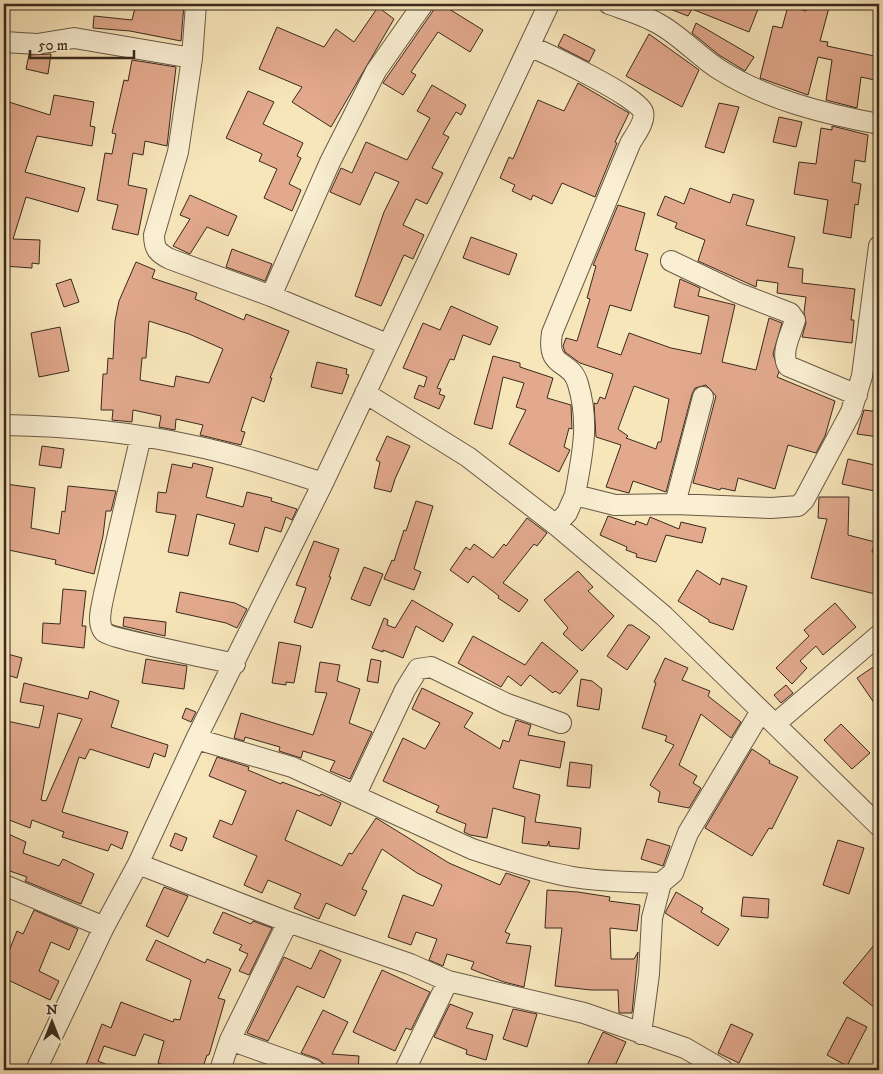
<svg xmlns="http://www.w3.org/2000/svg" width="883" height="1074" viewBox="0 0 883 1074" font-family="'IM FELL DW Pica',serif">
<rect width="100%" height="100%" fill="#f8e6bb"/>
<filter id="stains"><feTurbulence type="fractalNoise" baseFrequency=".004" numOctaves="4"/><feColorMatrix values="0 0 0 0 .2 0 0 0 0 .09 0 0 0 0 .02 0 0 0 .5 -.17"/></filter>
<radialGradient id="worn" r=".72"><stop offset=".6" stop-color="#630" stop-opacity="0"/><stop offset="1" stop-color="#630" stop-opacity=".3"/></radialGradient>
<path fill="#e2a98d" stroke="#392a1e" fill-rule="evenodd" d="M136,4H184L181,41L130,31L93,28L94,16L132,20Z
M435,4H441L483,30L470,52L438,32L411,72L416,75L403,95L383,83L433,11Z
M657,4H725L733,7L734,4H760L749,32L692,9L688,16Z
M807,4H830L820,41L828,42L827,46L879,57V81L861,77L857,108L826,100L832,60L818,57L808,95L760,78L773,26L782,28L788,6L806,11Z
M378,7L394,19L331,127L292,102L302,87L259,69L277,27L324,47L336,29L354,42Z
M696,23L754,57L745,71L719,55L692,33Z
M564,34L595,50L589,62L558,46Z
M649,34L699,70L682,107L626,76Z
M51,54L48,74L26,69L29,55Z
M132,60L176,67L167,146L145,141L143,155L133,153L128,185L147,189L138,235L112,229L118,205L97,200L105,153L112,154L116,134L112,133L124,80L128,81Z
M578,83L629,113L615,142L617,143L595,197L562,183L552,204L533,195L531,200L512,191L515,185L500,178L509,157L513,159L538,100L564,111Z
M432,85L466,105L461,115L456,112L443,134L449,137L432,168L443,173L427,204L416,199L403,225L424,235L413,259L404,255L381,306L355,296L384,212L399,182L375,172L360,205L330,192L341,168L352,173L366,142L407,160L430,118L417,111Z
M248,91L274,102L263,124L303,143L297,156L301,158L289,184L301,190L292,211L264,198L277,169L259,161L262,154L226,138Z
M54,95L94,102L90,126L95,127L92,146L37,136L25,172L85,188L78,212L26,197L13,239L40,240L39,264L32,263V268L4,266V117L9,102L50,115Z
M719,103L739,107L724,153L705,147Z
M779,117L802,122L796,147L773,142Z
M832,126L868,135L865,162L855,160L852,182L861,184L858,205L855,204L851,238L823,233L828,200L794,194L799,162L816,164L821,128L832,130Z
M690,188L730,203L733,194L754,200L746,225L795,237L788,267L803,269L802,283L855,289L851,320H854L852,343L802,337L806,323L804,312L806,297L777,293L778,283L757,280L756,287L698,261L705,240L675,228L677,223L657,215L665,196L684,204Z
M190,195L237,216L228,236L207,227L190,254L173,246L190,219L180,215Z
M618,205L645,213L635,250L648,254L631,311L610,305L597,347L621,355L629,333L671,348L701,354L709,316L674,307L680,279L700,288L698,296L735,305L722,362L756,370L769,318L782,323L773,354L779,372L777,377L835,401L825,436L816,453L788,445L775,489L738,478L735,491L721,488L720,490L693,483L716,396L706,385L695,388L692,394L666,492L633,481L629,493L606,487L621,445L596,437L594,403L597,404L600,397L605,399L613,374L580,363L565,352L563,346L566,338L577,341L590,299L587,298L596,266L593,265L594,263ZM634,386L669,399L661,442H658L656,449L626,438L628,436L618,429Z
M471,237L517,254L509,275L463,258Z
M232,249L272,264L265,281L226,267Z
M136,262L155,270L152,278L197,293L195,299L244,320L246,314L289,331L270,378H272L264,402L252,397L241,431L245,432L241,445L200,435L203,425L176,419L175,430L159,427L161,416L133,410L132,422L112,420L113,410H101L103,374H107L108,358L113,359L115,321L119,301ZM149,321L189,334L223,349L209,383L176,376L174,387L140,380L142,358H146Z
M71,279L79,302L64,307L56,284Z
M451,306L498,327L490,345L463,335L454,360L450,359L437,388L441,389L439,394L445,396L439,409L414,398L419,385L424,387L427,377L403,368L423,323L440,330Z
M60,327L69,371L39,377L31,333Z
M493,356L520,363V367L553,378L547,398L571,405L572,429L569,428L564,447L570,450L559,472L509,444L526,410L516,407L524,383L503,377L492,429L474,424Z
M317,362L347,369L346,374L349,375L342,394L311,387Z
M864,410L879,412V437L857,434Z
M387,436L410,446L395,479L391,492L374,488L380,462L376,460Z
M42,446L64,449L61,468L39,465Z
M848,459L879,466V492L842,484Z
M193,463L213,468L206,497L243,507L247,492L272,498L271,501L297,509L292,520L286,517L281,532L265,527L258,552L229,544L235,524L197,514L188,556L168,552L176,515L156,512L158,492L166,493L172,464L192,468Z
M6,484L35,488L31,528L59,534L62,511L65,512L68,486L116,491L111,511H106L103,536L94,574L55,564L56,560L4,549V524L7,509L4,508Z
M819,497H849L848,535L875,542L872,552L879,554V595L811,578L827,519L818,518Z
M416,501L433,506L414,569L421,572L414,590L384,579L392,560L394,561L404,530L406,531Z
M608,516L635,525L636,521L647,525L650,517L679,529L681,522L706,528L702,543L666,535L656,562L636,557L637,554L626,550L627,547L600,535Z
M527,518L547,533L537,546L534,544L503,583L528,600L519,612L498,598L499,596L473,576L468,583L450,570L466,547L470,550L474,544L493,558L504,544L506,546Z
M314,541L339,549L329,577H331L312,628L294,622L306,588L296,585Z
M364,567L383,574L370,606L351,599Z
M697,570L720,585L722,578L747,586L733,630L709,622V620L678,601Z
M578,571L593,587L588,591L614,616L582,651L563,634L568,628L544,600Z
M63,589L86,591L82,626H86L84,648L42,643L43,623L60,624Z
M180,592L235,603L247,609L237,628L226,623L176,612Z
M412,600L453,624L443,642L416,626L403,658L383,650V652L372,648L384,618L388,620L387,625L395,628Z
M835,603L856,627L823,655L816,646L800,661L807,668L792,684L776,668L809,636L804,630Z
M124,617L166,622L165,636L123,626Z
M628,625H632L650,637L627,670L607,656Z
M473,636L525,665L542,642L578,671L560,694L555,691L553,693L530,675L521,686L508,676L501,687L458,663Z
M279,642L301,646L294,683L286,682V685L272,683Z
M4,653L22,658L17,678L4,674Z
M665,658L688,668L682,680L710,691L708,696L741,722L731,738L701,714L679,765L697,776L693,783L701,788L689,808L658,802L660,792L650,785L674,745L665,741L667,736L642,728L656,683L654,682Z
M146,659L187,666L184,689L142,683Z
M371,659L381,661L378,683L367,681Z
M320,662L340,665L337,681L360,689L349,723L372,732L350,779L330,771L335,761L303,751L301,758L279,751L280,747L245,737L244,741L234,738L241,713L313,735L327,693L315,692Z
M879,663V710L857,678Z
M581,679L592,681L602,689L599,710L577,706Z
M24,683L88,699L90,691L119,701L111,727L168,745L165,757L154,753L149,768L90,749L85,759L79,757L62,812L128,832L122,849L111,844L108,851L62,837L64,832L32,820L30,828L4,818V741L7,721L39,728L44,706L20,702ZM58,713L82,719L46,801L41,800Z
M786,685L793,693L781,703L774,695Z
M422,688L473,713L464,727L500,749L503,740L509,742L516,720L531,725L528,735L565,742L560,768L520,760L513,788L540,795L535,822L581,828L579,849L549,846V841L547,846L522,843L525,817L493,808L487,838L470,835L464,832L466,824L436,812L439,806L383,781L403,738L425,749L440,723L412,709Z
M186,708L196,712L191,722L182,718Z
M841,724L870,753L852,769L824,740Z
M752,749L770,761L769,763L798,777L772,829L769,828L752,856L705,828Z
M217,757L249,767L248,770L281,784L282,782L320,796L321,794L341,803L331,826L297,810L285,840L342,866L349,853L352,854L376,818L449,863L500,885L506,873L530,881L505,932L510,934L506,943L531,946L524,987L504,982L471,969L474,962L447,954L443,966L429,960L437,939L416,932L411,945L388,937L403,895L433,906L442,885L417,873L382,849L362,889L367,891L355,916L326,903L319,919L294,908L301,894L268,880L262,893L244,885L257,856L213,837L220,820L232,825L246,791L209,776Z
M570,762L592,765L590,788L567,786Z
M4,832L26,842L23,853L59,866L63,859L94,874L81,904L25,881L27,877L4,869Z
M175,833L187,838L182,851L170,846Z
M647,839L670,846L663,866L641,859Z
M838,840L864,848L849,894L823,885Z
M164,887L188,896L168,937L146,926Z
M547,890L578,892L610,897L609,901L640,905L637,931L610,928L611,959H634L638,952L632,1013H619L618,990H591L555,986L562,928H545Z
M676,892L703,908L701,912L729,929L718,946L665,913Z
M743,897L769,899L768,918L741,916Z
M34,910L78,929L69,950L51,942L39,971L59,981L50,1000L4,978V954L7,956L17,931L23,934Z
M223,912L251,924L253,921L272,928L249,975L239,971L248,954L239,950L242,945L213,933Z
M879,939V1011L843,983Z
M156,940L205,963L207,959L231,969L218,998L225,1000L209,1055H207L202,1070H181L158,1063L164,1041L144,1034L135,1056L104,1046L98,1061L120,1070H84L102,1024L111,1028L121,1002L173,1022L174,1019L180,1020L191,980L146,960Z
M320,950L341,960L324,998L297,986L268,1041L247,1033L284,957L311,969Z
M382,970L430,992L411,1030L406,1028L395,1051L353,1032Z
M450,1004L473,1013L466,1028L493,1035L486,1060L466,1054L467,1050L434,1037Z
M513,1009L537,1014L527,1047L503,1039Z
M323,1010L348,1022L332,1054L359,1056L358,1070H332L318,1059L301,1053Z
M847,1017L867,1027L847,1066L827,1055Z
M731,1024L753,1034L739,1063L718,1053Z
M603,1032L626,1042L613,1070H585Z"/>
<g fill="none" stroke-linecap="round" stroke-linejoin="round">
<defs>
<path id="minor" d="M196,4L192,58L178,152L154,235C154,249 158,253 170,259L271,296L387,344
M609,4C626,10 644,15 659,24C681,36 699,57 720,70C768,100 825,114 879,124
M4,42L37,44L74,38L192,58
M529,46C548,54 639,97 643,112C646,122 634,136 630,144L552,333C546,371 571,358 578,384C590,424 582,455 575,495
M671,261L738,293L790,313L795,320C791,334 780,353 788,366L857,395
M271,296L330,162L376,71L423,4
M365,393L468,457L556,525L664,616L879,826
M4,425C66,426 130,432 190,445C235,454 279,469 323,483
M141,436L104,594C102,606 96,622 104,632C109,638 218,660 235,664
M675,504L703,397
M556,525L567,513L575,495L615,505L675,504L771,508L798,506L804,500L851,412L862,376L879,246
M775,724L879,635
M196,739L292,767L472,849C505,860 539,871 573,877C602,882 631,882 661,883
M356,794L405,690L418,669L431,667L507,704L561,723
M138,864L288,922L410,964L448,981L584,1013L685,1048L723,1070
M4,885L104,927
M641,1034L649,974L652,918L661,883L673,873L688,833L761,711
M230,1040L314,1070
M36,1070L104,927L138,864L196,739L323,483L549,4
M220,1070L230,1040L288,922
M405,1070L448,981"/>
</defs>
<use href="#minor" stroke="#695945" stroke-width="22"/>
<use href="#minor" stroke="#faefd3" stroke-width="20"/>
</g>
<rect width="883" height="1074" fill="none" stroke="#f8e6bb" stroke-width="20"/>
<rect x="5" y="5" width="873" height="1064" fill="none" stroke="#392a1e" stroke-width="2.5"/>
<rect x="10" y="10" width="863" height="1054" fill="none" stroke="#392a1e"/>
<g transform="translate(52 1022)" stroke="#faefd3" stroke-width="4" paint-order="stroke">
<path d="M0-4L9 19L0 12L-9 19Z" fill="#392a1e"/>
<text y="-8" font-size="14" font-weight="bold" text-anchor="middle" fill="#392a1e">N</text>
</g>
<path d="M30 50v8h104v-8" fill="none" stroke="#392a1e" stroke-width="2.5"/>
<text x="38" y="50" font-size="15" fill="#392a1e" stroke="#faefd3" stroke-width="4" paint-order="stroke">50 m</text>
<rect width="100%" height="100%" filter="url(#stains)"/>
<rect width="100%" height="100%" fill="url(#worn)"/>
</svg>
